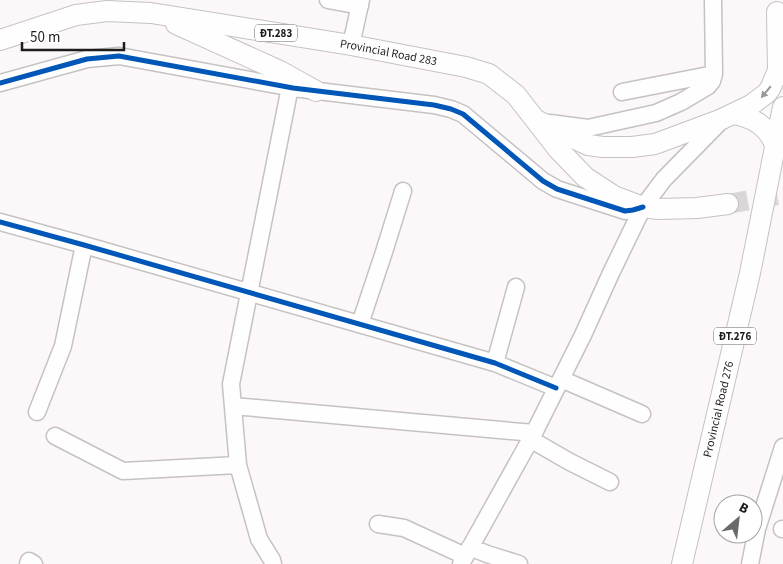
<svg xmlns="http://www.w3.org/2000/svg" width="783" height="564" viewBox="0 0 783 564" font-family="'Source Sans 3',sans-serif">
<rect width="100%" height="100%" fill="#fcf7f8"/>
<g fill="none" stroke-linecap="round" stroke-linejoin="round">
<path stroke="#dbd6d7" stroke-width="20" stroke-dasharray="20 10" stroke-linecap="butt" d="M728,204L783,194"/>
<defs>
<path id="minor" d="M328,0L360,6
M351,45L361,0
M0,83L87,59L119,56L293,88L434,105L451,109L463,114L543,181L557,189L625,211L633,210L643,207
M622,92L714,74
M550,123L588,128L656,113L681,102L708,86L712,81L714,74L713,0
M0,222L84,245L495,363L556,388
M360,324L384,252L403,191
M495,363L516,287
M561,379L642,414
M233,406L534,433
M37,412L63,346L84,245
M55,436L123,471L238,465
M530,439L570,462L610,482
M378,524L404,528L465,556
M782,529H783
M470,547L487,554L519,564
M28,564L29,561L34,564
M273,564L272,560L259,539L238,465L231,384L290,87
M461,564L534,433L583,335L611,273L643,207L664,179L721,121
M750,564L757,529L783,447"/>
<g id="major">
<path d="M176,24L280,71L316,91"/>
<path id="s1" d="M0,40L76,15L107,11L151,13L351,45L466,67L489,74L516,95L558,149L585,177L614,196L643,207L658,209L697,208L728,204"/>
<path d="M734,114C753,118 767,125 775,145"/>
<path d="M538,121L588,145L603,147H632L655,144L722,119L751,105L767,93L771,87L778,70L777,12"/>
<path id="s2" d="M682,564L750,273L783,107"/>
</g>
</defs>
<use href="#minor" stroke="#c5c2c2" stroke-width="19"/>
<use href="#major" stroke="#c5c2c2" stroke-width="22"/>
<use href="#minor" stroke="#fffefe" stroke-width="16"/>
<use href="#major" stroke="#fffefe" stroke-width="20"/>
<defs>
<path id="cycleway" d="M0,83L87,59L119,56L293,88L434,105L451,109L463,114L543,181L557,189L625,211L633,210L643,207
M0,222L84,245L495,363L556,388"/>
</defs>
<use href="#cycleway" stroke="#fff" stroke-width="8"/>
<use href="#cycleway" stroke="#0057b8" stroke-width="5"/>
</g>
<defs><path id="oneway-solid" d="M-6-.8H1V-3.2L6.5 0L1 3.2V.8H-6Z" transform="scale(1.25)"/></defs>
<use fill="#9a9899" href="#oneway-solid" transform="translate(766 92) rotate(130)"/>
<g text-anchor="middle" stroke-width="4.5" stroke-linejoin="round" paint-order="stroke">
<g fill="#fff" stroke="#626061" stroke-width="1">
<rect x="255" y="24.5" width="42" height="17" rx="4"/>
<rect x="714" y="327.5" width="42" height="17" rx="4"/>
</g>
<g font-size="11" font-weight="bold" fill="#1f1c1d">
<text x="276" y="37">ĐT.283</text>
<text x="735" y="340">ĐT.276</text>
</g>
<g font-size="12" fill="#1f1c1d" stroke="#fff">
<text dy="4" stroke="none"><textPath href="#s1" startOffset="396">Provincial Road 283</textPath></text>
<text dy="4" stroke="none"><textPath href="#s2" startOffset="159">Provincial Road 276</textPath></text>
</g>
</g>
<g transform="translate(738 519) rotate(28)"><circle r="24" fill="#ffffff" stroke="#a5a4a5"/>
<path d="M0-4L9 19L0 12L-9 19Z" fill="#6c696a"/>
<text y="-8" font-size="14" font-weight="bold" text-anchor="middle" fill="#1f1c1d">B</text>
</g>
<path d="M22 42v8h102v-8" fill="none" stroke="#1f1c1d" stroke-width="2.5"/>
<text x="30" y="42" font-size="15" fill="#1f1c1d" stroke="#ffffff" stroke-width="4" paint-order="stroke">50 m</text>
</svg>
